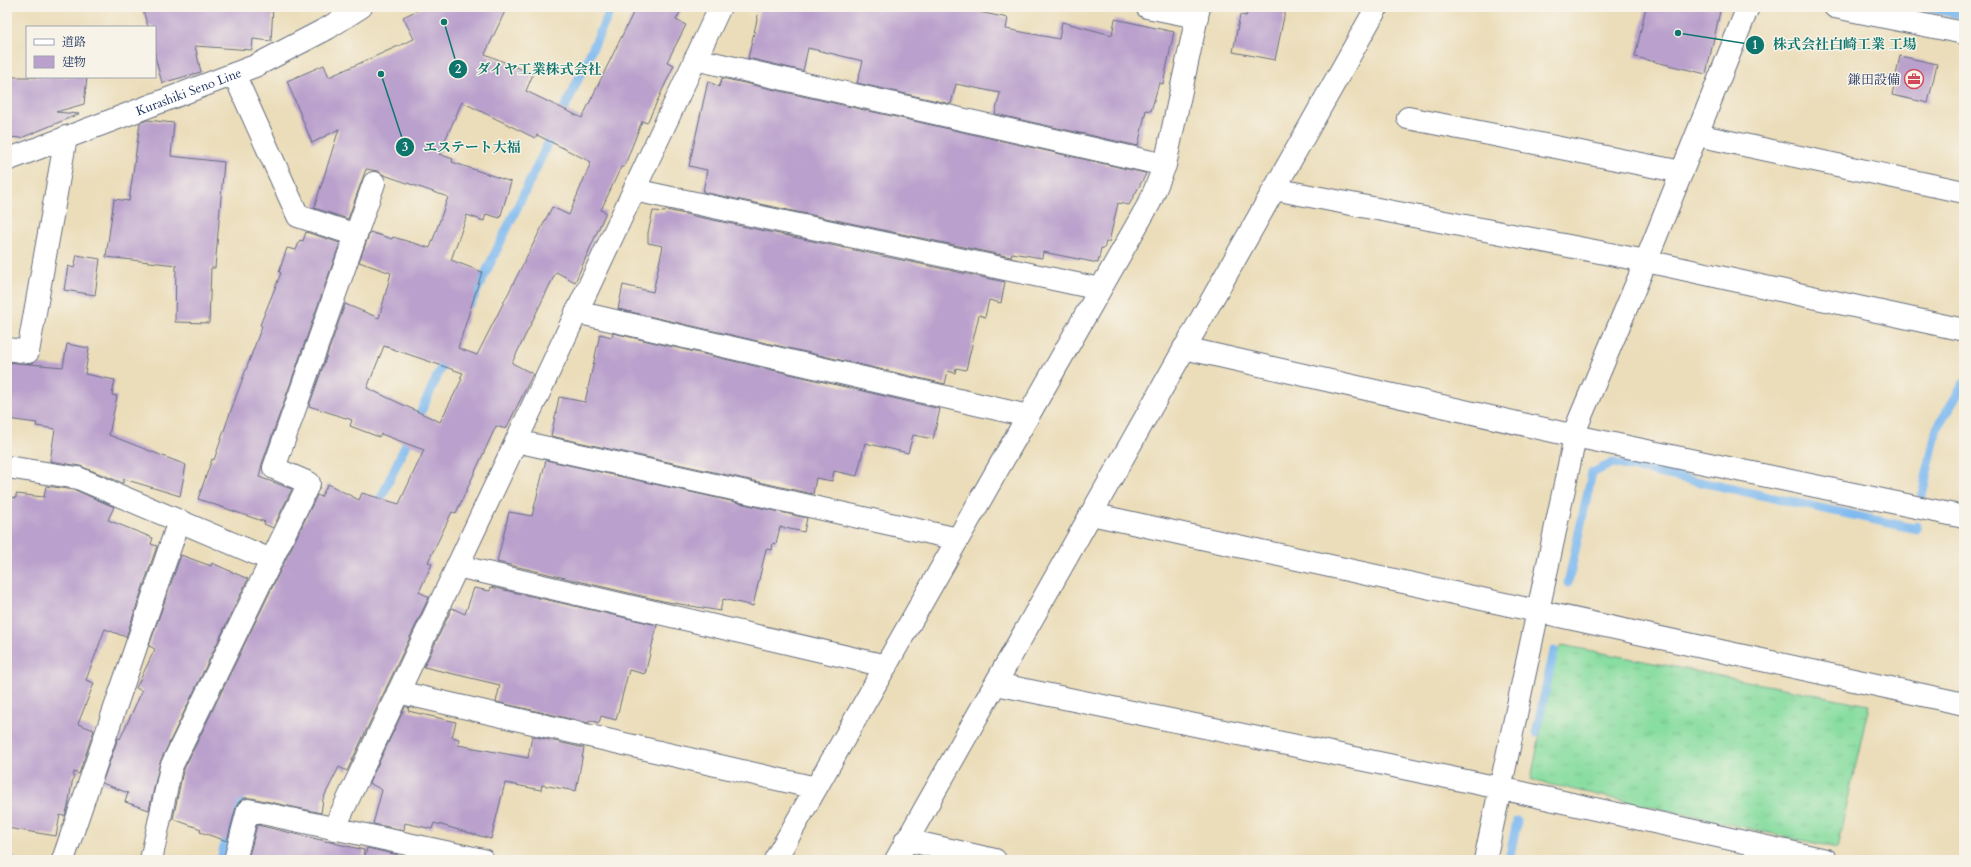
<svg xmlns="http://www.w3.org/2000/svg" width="1971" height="867" viewBox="0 0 1971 867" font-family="Cardo,'Noto Serif JP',serif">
<defs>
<pattern id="grass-tufts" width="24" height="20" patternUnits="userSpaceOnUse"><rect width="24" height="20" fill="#88dda0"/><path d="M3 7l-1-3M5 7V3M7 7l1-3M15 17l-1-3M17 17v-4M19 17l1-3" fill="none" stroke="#75be8c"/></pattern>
</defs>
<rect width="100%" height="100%" fill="#f7f3e8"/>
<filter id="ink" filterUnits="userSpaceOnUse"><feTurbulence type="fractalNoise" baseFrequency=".025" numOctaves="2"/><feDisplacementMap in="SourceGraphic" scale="8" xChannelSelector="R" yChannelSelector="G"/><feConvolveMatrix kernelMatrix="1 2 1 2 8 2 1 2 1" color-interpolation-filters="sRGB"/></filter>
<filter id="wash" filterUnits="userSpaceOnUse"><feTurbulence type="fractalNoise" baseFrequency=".012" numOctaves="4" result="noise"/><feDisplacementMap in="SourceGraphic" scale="16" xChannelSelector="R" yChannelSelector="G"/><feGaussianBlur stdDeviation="0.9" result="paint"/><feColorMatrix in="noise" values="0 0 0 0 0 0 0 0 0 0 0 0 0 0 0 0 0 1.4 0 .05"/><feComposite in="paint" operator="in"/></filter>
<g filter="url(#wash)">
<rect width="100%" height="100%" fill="#ebddb9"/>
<path fill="url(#grass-tufts)" stroke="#52867f" d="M1562,645L1869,705L1837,848L1539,782L1531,779L1556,654Z"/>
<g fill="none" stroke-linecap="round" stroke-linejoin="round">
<path stroke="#7fbaf0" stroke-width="9" d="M1926,7L1964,15
M559,120L612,7
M471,303L554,131
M1922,495L1937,428L1964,383
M376,509L447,355
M1568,583L1592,473L1613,463L1917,529V526
M1536,733L1554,651
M7,859L11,860
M221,860L226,837L242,792
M1509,860L1517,821"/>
</g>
<g id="blocks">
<path fill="#baa0cc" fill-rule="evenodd" d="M142,7H273L271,41L253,39L252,50L195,46L201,72L162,83L155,56V27H148Z
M424,7H507L485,54L533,74L526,91L582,118L636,7H683L676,20L686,25L667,62L674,65L647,123L642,121L624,167H621L601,210L606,212L575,282L556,272L512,363L533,374L506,429L496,426L456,513L452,512L428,562L432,564L419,592L429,597L347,771L339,767L323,799L321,813L251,798H244L239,802L236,807L227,841L200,832L201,829L173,819L183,771L317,495L321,497L328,484L359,500L362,493L399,504L424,450L381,434L379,437L350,426L352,420L309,406L345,304L379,318L391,273L359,262L370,232L392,239L393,237L430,248L448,197L384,175L378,171L366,169L348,219L314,208L339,129L312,143L287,81L324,65L329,77L414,39L403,17ZM462,102L535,138L537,135L591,162L569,215L552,207L477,355L458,348L482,272L451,260L467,215L484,221L486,214L500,218L511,182L452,162L453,159L439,154ZM384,346L463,373L460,378L462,379L440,422L367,388Z
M760,7H955L1008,18L1006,29L1059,39L1062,22L1112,35L1115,19L1174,32L1163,84L1159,83L1151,111L1146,110L1138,146L995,114L1000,93L956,84L951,104L857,83L863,61L808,48L803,71L748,58Z
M1249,7H1286L1275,60L1233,52L1240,15L1246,16Z
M1646,7H1721L1706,74L1635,57Z
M1900,56L1937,64L1928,103L1892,95Z
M7,77H87L84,104L56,112L79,114L21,138L7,137Z
M722,78L1145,173L1146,174L1129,205L1118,203L1109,242H1106L1104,249L1101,248L1098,263L1043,252L1042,258L1012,253L1011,257L703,192L707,170L689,166L708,81L719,87Z
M147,120L174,123L171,156L224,162L215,268H211L209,323L175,322L176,265L106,257L114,199L129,201L140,123Z
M666,210L1005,282L1001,303L989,300L985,317L979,315L966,370L956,368L955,373L948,371L945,384L618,309L623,285L653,292L663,246L648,243V233L653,211L665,212Z
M306,232L340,243L262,464L259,477L292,489L273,528L264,524L265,522L198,499L212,459L214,460L230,413L262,326L260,325L281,273L279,272L287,248L296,250L300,240L303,241Z
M77,255L100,259L95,295L64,290L68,266L74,268Z
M613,333L940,409L933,439L913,435L908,453L865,443L857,476L834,471L832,481L816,478L813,494L551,436L559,397L585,402L600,334L612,337Z
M67,344L89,348L85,374L115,380L112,395L117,396L109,435L186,465L180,496L124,479L123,483L80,466L50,461L55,429L36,426L37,423L7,419V362L63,367Z
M546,460L807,518L804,532L780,527L776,544L773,543L772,550L766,549L753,606L723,599L720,611L663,601L497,562L509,512L532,516Z
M46,486L75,490L114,507L108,520L153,538L151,544L157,546L126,637L105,629L86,680L94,683L78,724L94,730L79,774L74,772L68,806L65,816L60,815L56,836L7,828V496L16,498V494L44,497Z
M181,555L211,566L212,563L248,579L160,762L149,810L125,802L128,793L102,783L118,738L120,739L142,691L136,688L155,649L149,646Z
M491,587L657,625L645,674L629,670L616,720L601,716L599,723L590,720L589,723L496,702L500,685L424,667L452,608L465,614L474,588L490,591Z
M405,707H409L408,711L456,722L452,737L459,739L458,745L528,758L532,736L584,748L576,791L542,785L541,790L505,783L491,839L434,823L432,829L405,823L404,830L373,824L382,790L369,783Z
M257,825L364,850L363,860H248Z
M367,848L398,855L397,860H364Z"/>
</g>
</g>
<g filter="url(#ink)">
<use href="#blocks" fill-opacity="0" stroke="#646c7e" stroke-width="1"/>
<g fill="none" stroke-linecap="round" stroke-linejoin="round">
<defs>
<path id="minor" d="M1147,7L1197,17
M1835,7L1964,33
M695,59L1165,165
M234,74L298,216L356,235
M1408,118L1682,172
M1697,135L1964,192
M1274,189L1646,261L1964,330
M634,190L1100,289
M576,312L1028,416
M1184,348L1575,436L1964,517
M7,349L28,352L66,137
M516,441L958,539
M7,467L78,478L271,560
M1091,514L1964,704
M457,566L886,666
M996,684L1500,788L1826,860
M398,692L816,788
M334,829L720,7
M906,840L995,860
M63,860L179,521
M151,860L171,767L309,483L274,468L374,183
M235,860L248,810L483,860
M775,860L1150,202L1165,165L1199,7
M896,860L1377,7
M1485,860L1578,423L1646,261L1748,7"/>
<g id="secondary">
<path id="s1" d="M7,160L255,66L328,28L361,7"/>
</g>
</defs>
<use href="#minor" stroke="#646c7e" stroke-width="24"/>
<use href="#secondary" stroke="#646c7e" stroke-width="24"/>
<use href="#minor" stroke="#fff" stroke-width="22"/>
<use href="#secondary" stroke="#fff" stroke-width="22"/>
</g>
</g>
<defs>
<symbol id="office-ring" viewBox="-11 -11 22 22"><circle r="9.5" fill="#f7f3e8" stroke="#d1495b" stroke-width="1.5"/><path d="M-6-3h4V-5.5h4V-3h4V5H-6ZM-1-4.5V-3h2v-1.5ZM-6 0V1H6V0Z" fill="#d1495b"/></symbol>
</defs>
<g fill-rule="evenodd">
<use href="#office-ring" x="1903" y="68" width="22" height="22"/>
</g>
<g text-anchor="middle" stroke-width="3" stroke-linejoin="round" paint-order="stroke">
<g font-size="13" fill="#1b2f5e" stroke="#f7f3e8" text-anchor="end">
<text x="1900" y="84">鎌田設備</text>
</g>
<g font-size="13" fill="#1b2f5e" stroke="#f7f3e8">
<text dy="5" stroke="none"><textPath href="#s1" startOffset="194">Kurashiki Seno Line</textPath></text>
</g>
</g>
<path fill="none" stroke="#0f766e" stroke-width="1.5" d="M1678 33L1755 45M444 22L458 69M381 74L405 147"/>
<g fill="#0f766e" stroke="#f7f3e8" stroke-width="1.5">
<circle cx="1678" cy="33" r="4"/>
<circle cx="444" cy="22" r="4"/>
<circle cx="381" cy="74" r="4"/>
<circle cx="1755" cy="45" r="10"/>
<circle cx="458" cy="69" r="10"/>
<circle cx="405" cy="147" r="10"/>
</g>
<g font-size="12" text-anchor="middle" font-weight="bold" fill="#fff">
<text x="1755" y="49">1</text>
<text x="458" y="73">2</text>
<text x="405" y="151">3</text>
</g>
<g font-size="14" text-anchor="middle" font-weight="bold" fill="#0f766e" stroke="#f7f3e8" stroke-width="3" stroke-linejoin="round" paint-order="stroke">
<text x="1845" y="49">株式会社白崎工業 工場</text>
<text x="539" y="74">ダイヤ工業株式会社</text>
<text x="472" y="152">エステート大福</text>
</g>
<rect width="1971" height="867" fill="none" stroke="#f7f3e8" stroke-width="24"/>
<rect x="26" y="26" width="130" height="52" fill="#f7f3e8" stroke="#9fa5b1"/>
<rect x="34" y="39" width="20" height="6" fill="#ffffff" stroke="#9fa5b1"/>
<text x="62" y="46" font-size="12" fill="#1b2f5e">道路</text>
<rect x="34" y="56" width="20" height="12" fill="#baa0cc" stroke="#9fa5b1"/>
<text x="62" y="66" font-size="12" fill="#1b2f5e">建物</text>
</svg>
